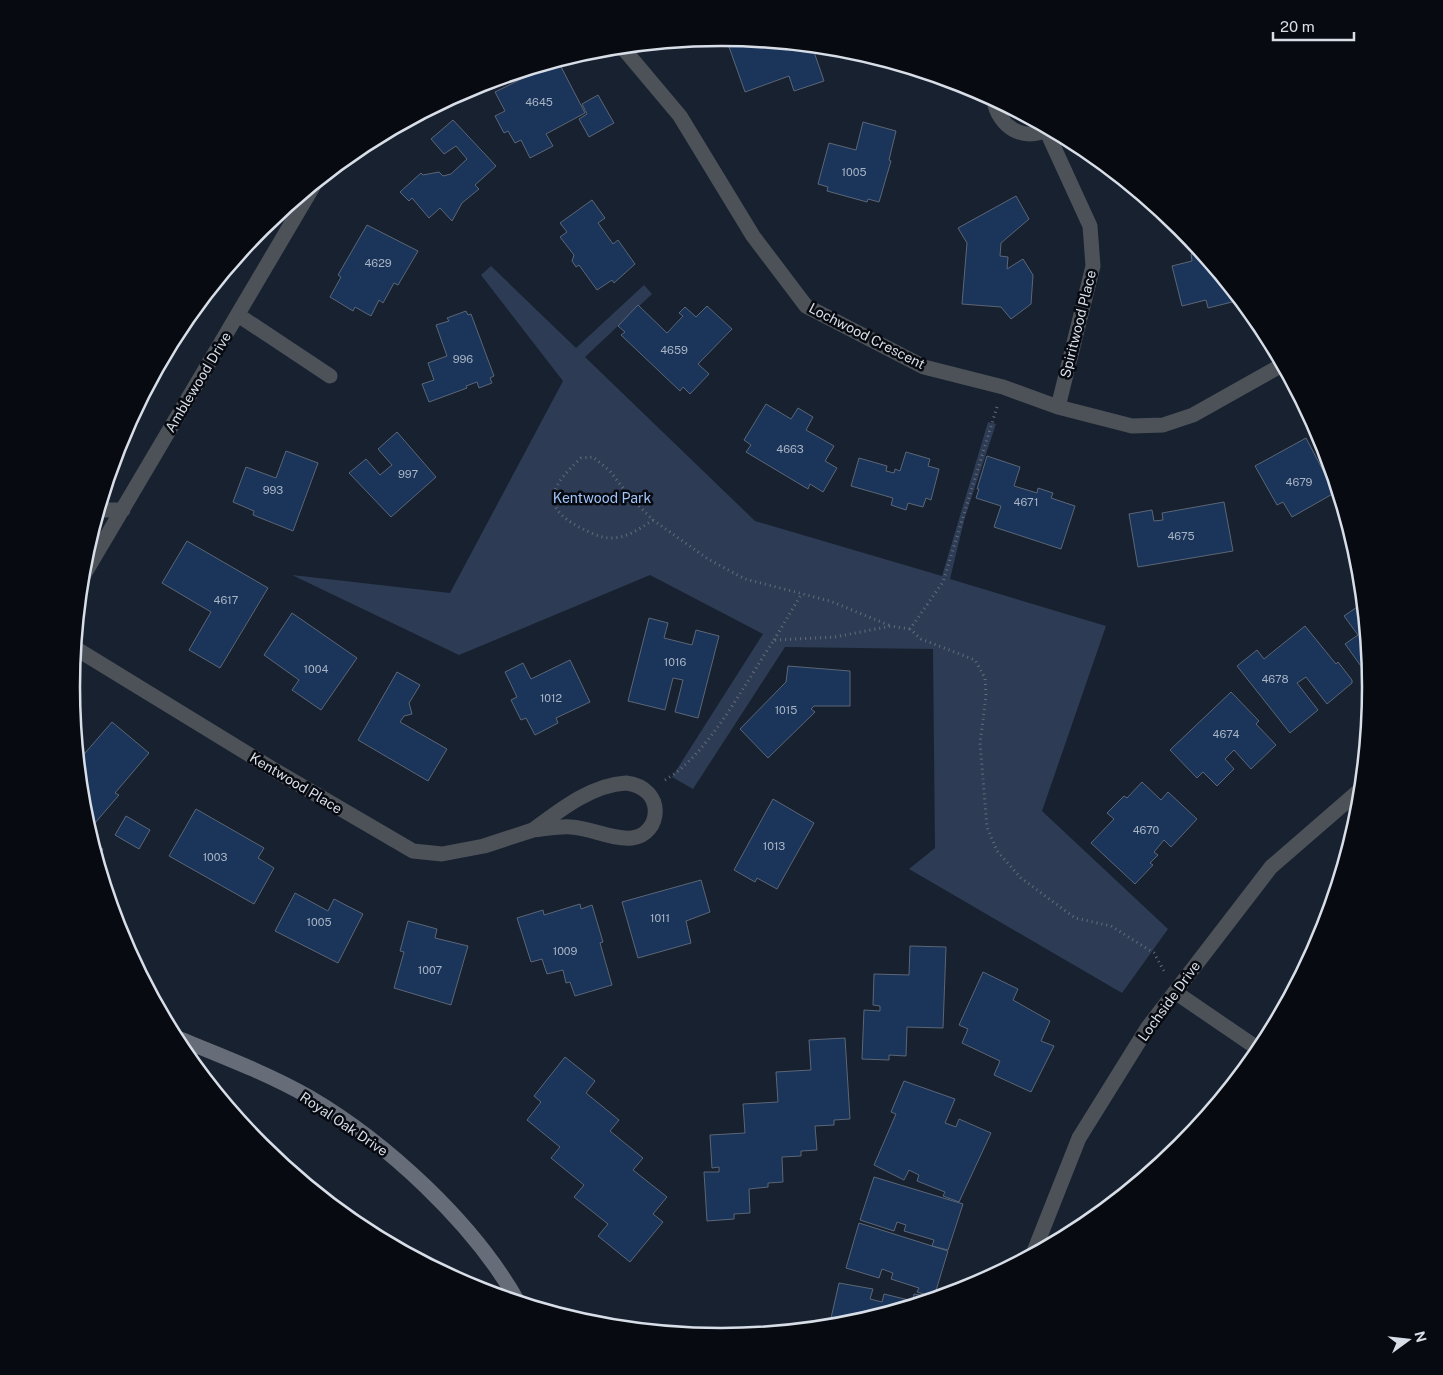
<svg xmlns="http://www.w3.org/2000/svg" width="1443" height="1375" viewBox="0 0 1443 1375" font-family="'Public Sans',sans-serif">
<rect width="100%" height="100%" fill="#18212f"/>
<path fill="#2d3c54" d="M491,266L576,348L644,285L652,294L585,357L755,521L942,576L988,422L996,424L965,517L950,579L1106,626L1042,811L1168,929L1122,993L909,869L935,848L933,649L785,647L693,789L672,777L763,634L650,575L459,655L292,575L450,593L563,381L481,275Z"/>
<path fill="#1a345a" stroke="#5b6676" d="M741,39L812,46L824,81L794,91L789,76L745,92L728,44Z
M558,61L585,113L546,134L553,146L530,158L521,140L515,143L508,131L504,133L495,116L505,111L495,92Z
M598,95L614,123L589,137L579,119L587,114L582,104Z
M453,120L496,166L475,185L479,189L462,203L452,221L440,208L429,218L412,198L409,201L400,192L421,173L423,175L439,172L443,176L451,174L467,159L456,146L444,154L431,139Z
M863,122L896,131L889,160L891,161L879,202L868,199L867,202L827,191L828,187L818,184L829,143L856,150Z
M1016,196L1029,219L1001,243L1000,256L1008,257L1007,269L1023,259L1033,275L1031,304L1011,319L1001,307L962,304L967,243L958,228Z
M592,200L605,218L598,223L613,244L618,240L635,264L614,283L612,280L597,290L579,265L576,267L572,261L574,255L560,237L567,232L560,223Z
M367,225L418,251L398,285L394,283L383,303L379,300L371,316L355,307L353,311L330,297L341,277L338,275Z
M1195,245L1240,300L1208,308L1206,300L1182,306L1172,266L1192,261L1191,254L1197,252Z
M638,305L667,333L683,316L679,313L685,307L696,317L707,306L732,329L698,364L709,374L690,394L683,387L680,391L621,335L625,332L618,326Z
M466,311L468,315L471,314L494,376L490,378L492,383L479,388L477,382L466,386L467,388L429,402L422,384L434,380L428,363L447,356L436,325L449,321L447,318Z
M766,404L791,419L798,408L813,417L806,430L834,446L825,461L837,468L823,492L810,484L808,489L746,452L751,445L744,440Z
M397,432L436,477L391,517L349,473L366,459L380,475L392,465L378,449Z
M1306,438L1326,476L1329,475L1336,488L1334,489L1336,492L1292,517L1283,502L1277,505L1255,466Z
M286,451L318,463L293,531L253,515L254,511L233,502L246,467L276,478Z
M906,452L930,459L928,466L939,469L931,500L926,498L923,507L908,503L906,510L891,505L893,498L851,486L859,458L887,466L886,471L894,473L895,469L900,471Z
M987,456L1020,467L1014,486L1037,493L1038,488L1053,493L1051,498L1075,506L1061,549L994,527L1001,506L976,498L979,489H977Z
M1224,502L1233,551L1138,567L1129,514L1152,510L1154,521L1163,520L1162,513Z
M187,541L268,588L220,668L189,650L211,612L162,583Z
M1363,603L1370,670L1366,673L1345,644L1358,635L1344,616Z
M292,613L357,658L321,710L292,690L299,680L264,655Z
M649,618L668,623L664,638L692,645L696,630L719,636L698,718L675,712L683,680L673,678L665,710L628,701Z
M1305,626L1336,664L1338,662L1352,680V683L1327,704L1306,677L1297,683L1318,710L1290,733L1237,666L1257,650L1264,659Z
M570,660L590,702L556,718L558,723L535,735L526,718L521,720L511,700L517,697L505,672L523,663L531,679Z
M788,666L850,671V706H814L811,709L815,712L768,758L740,729L786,682Z
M397,672L420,685L409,703L412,714L404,716L400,722L447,749L428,781L358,740Z
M1231,692L1259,721L1256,724L1276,745L1251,769L1234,750L1225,759L1234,769L1217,786L1203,772L1197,778L1170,750Z
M112,722L149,753L115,793L119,795L95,823L84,814L79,760Z
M1142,782L1161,800L1168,792L1197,819L1171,847L1164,840L1154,852L1158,855L1150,863L1153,865L1135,884L1091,843L1114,819L1107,813L1124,796L1127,798Z
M773,799L814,823L777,889L757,878L755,882L734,870Z
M196,809L264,848L258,858L274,868L254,904L169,856Z
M126,816L150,830L139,849L115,835Z
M93,843L103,849L98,859Z
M701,880L710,912L686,921L691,943L638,958L622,902Z
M295,893L328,911L334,899L363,914L338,963L275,931Z
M580,904L581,909L592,905L603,942L600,943L612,985L575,996L570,982L566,983L563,970L547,974L542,959L531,962L517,918L543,910L544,915Z
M408,921L437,929L435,938L468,946L451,1005L394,988L404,952L400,951Z
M910,946L946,947L943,1028L907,1027L906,1056L889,1055V1060L862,1059L864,1010L880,1011V1006L873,1005L874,974L909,975Z
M1310,959L1300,977L1296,972Z
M983,972L1018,989L1013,1000L1050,1021L1041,1041L1054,1046L1031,1092L994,1075L1000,1061L962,1043L968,1029L959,1025Z
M845,1038L850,1119L834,1120V1125L815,1126L817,1150L801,1151V1156L782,1157L783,1182L768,1183V1187L749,1189L750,1213L734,1214V1219L707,1221L704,1172H719V1167L712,1168L710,1135L745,1133L743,1104L778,1102L776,1072L811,1070L809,1040Z
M565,1057L595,1081L586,1093L619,1120L610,1131L643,1158L633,1170L667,1197L653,1214L663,1222L630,1262L598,1236L608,1224L574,1197L584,1185L551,1158L560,1147L527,1120L541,1102L534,1096Z
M904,1081L955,1099L945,1123L956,1127L959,1119L991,1133L959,1202L943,1196L945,1192L917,1181L919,1175L909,1170L904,1180L874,1165L896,1114L891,1112Z
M1222,1087L1227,1091L1181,1147L1173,1154L1183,1137H1187L1192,1131L1188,1128Z
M874,1177L963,1204L948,1250L932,1246L934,1240L904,1231L906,1225L897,1222L894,1231L860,1220Z
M859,1223L948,1251L934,1297L917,1292L919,1288L891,1279L893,1273L882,1269L879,1278L846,1268Z
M839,1283L873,1289L870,1299L882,1302L884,1294L913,1301L914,1294L931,1297V1300L848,1325L829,1327Z"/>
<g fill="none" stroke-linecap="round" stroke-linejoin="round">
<path stroke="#646c78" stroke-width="3" stroke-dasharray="1 4" stroke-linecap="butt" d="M997,407L943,582L910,629L921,639L975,660L985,678L986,696L980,743L987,827L997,851L1021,878L1075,918L1111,926L1154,953L1164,971
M653,520C641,528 628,537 614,538C602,539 591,533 581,528C537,506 553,484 581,458L593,457L610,471L629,496L653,520L708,559L745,579L830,601L891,626
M774,640L802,593
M665,780C709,754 745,683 774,640L835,637L891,626L910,629"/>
<path stroke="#4d5259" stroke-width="15" d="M622,47L680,116L753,236L806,306L924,367L1003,387L1058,407L1132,426L1163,425L1193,415L1282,365
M994,100C998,126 1023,143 1048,129
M1046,130L1090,226L1093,266L1058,407
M238,315L330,376
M99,510H123
M82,578L314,185
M75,648L276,771L413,851L442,854L484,846L533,830
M626,783C667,788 661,835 632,838C612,840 591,828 571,827C559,826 545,829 533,830C560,810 591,785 626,783Z
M1175,992L1260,1050
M1033,1254L1079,1138L1148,1027L1271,867L1361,789"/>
<path stroke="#666d79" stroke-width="15" d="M175,1037C219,1055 267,1073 309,1097C386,1142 474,1223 518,1302"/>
</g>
<g text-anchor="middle" stroke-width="5" stroke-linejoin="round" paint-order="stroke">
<g font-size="11" fill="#a8b4c4">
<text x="539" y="106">4645</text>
<text x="854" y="176">1005</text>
<text x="378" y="267">4629</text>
<text x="674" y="354">4659</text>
<text x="463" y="363">996</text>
<text x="790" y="453">4663</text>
<text x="408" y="478">997</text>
<text x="1299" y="486">4679</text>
<text x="273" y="494">993</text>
<text x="1026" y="506">4671</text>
<text x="1181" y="540">4675</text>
<text x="226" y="604">4617</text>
<text x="675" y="666">1016</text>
<text x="316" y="673">1004</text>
<text x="1275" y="683">4678</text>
<text x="551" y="702">1012</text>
<text x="786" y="714">1015</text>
<text x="1226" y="738">4674</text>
<text x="1146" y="834">4670</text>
<text x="774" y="850">1013</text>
<text x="215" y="861">1003</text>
<text x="660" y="922">1011</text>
<text x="319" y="926">1005</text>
<text x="565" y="955">1009</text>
<text x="430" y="974">1007</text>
</g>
<g font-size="14" fill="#d8dee8" stroke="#070a10">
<text transform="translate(1078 324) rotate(-76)" y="5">Spiritwood Place</text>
<text transform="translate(867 336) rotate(27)" y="5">Lochwood Crescent</text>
<text transform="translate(198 382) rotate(-59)" y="5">Amblewood Drive</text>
<text transform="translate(296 783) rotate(31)" y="5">Kentwood Place</text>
<text transform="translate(1169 1001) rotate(-54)" y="5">Lochside Drive</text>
<text transform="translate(344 1124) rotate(34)" y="5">Royal Oak Drive</text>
</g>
<g font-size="14" fill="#a1c4f9" stroke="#070a10">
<text x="602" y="503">Kentwood Park</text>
</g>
</g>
<path d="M0 0H1443V1375H0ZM80 687a641 641 0 1 1 1282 0a641 641 0 1 1-1282 0Z" fill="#070a10" fill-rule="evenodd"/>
<path fill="none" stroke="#d8dee8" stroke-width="2.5" d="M80 687a641 641 0 1 1 1282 0a641 641 0 1 1-1282 0Z"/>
<g transform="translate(1408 1340) rotate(75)" stroke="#070a10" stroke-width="4" paint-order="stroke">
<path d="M0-4L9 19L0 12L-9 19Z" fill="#d8dee8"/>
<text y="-8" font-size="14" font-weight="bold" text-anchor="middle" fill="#d8dee8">N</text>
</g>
<path d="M1273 32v8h81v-8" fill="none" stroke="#d8dee8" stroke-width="2.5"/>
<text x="1280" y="32" font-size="15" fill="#d8dee8" stroke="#070a10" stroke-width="4" paint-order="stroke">20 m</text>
</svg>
